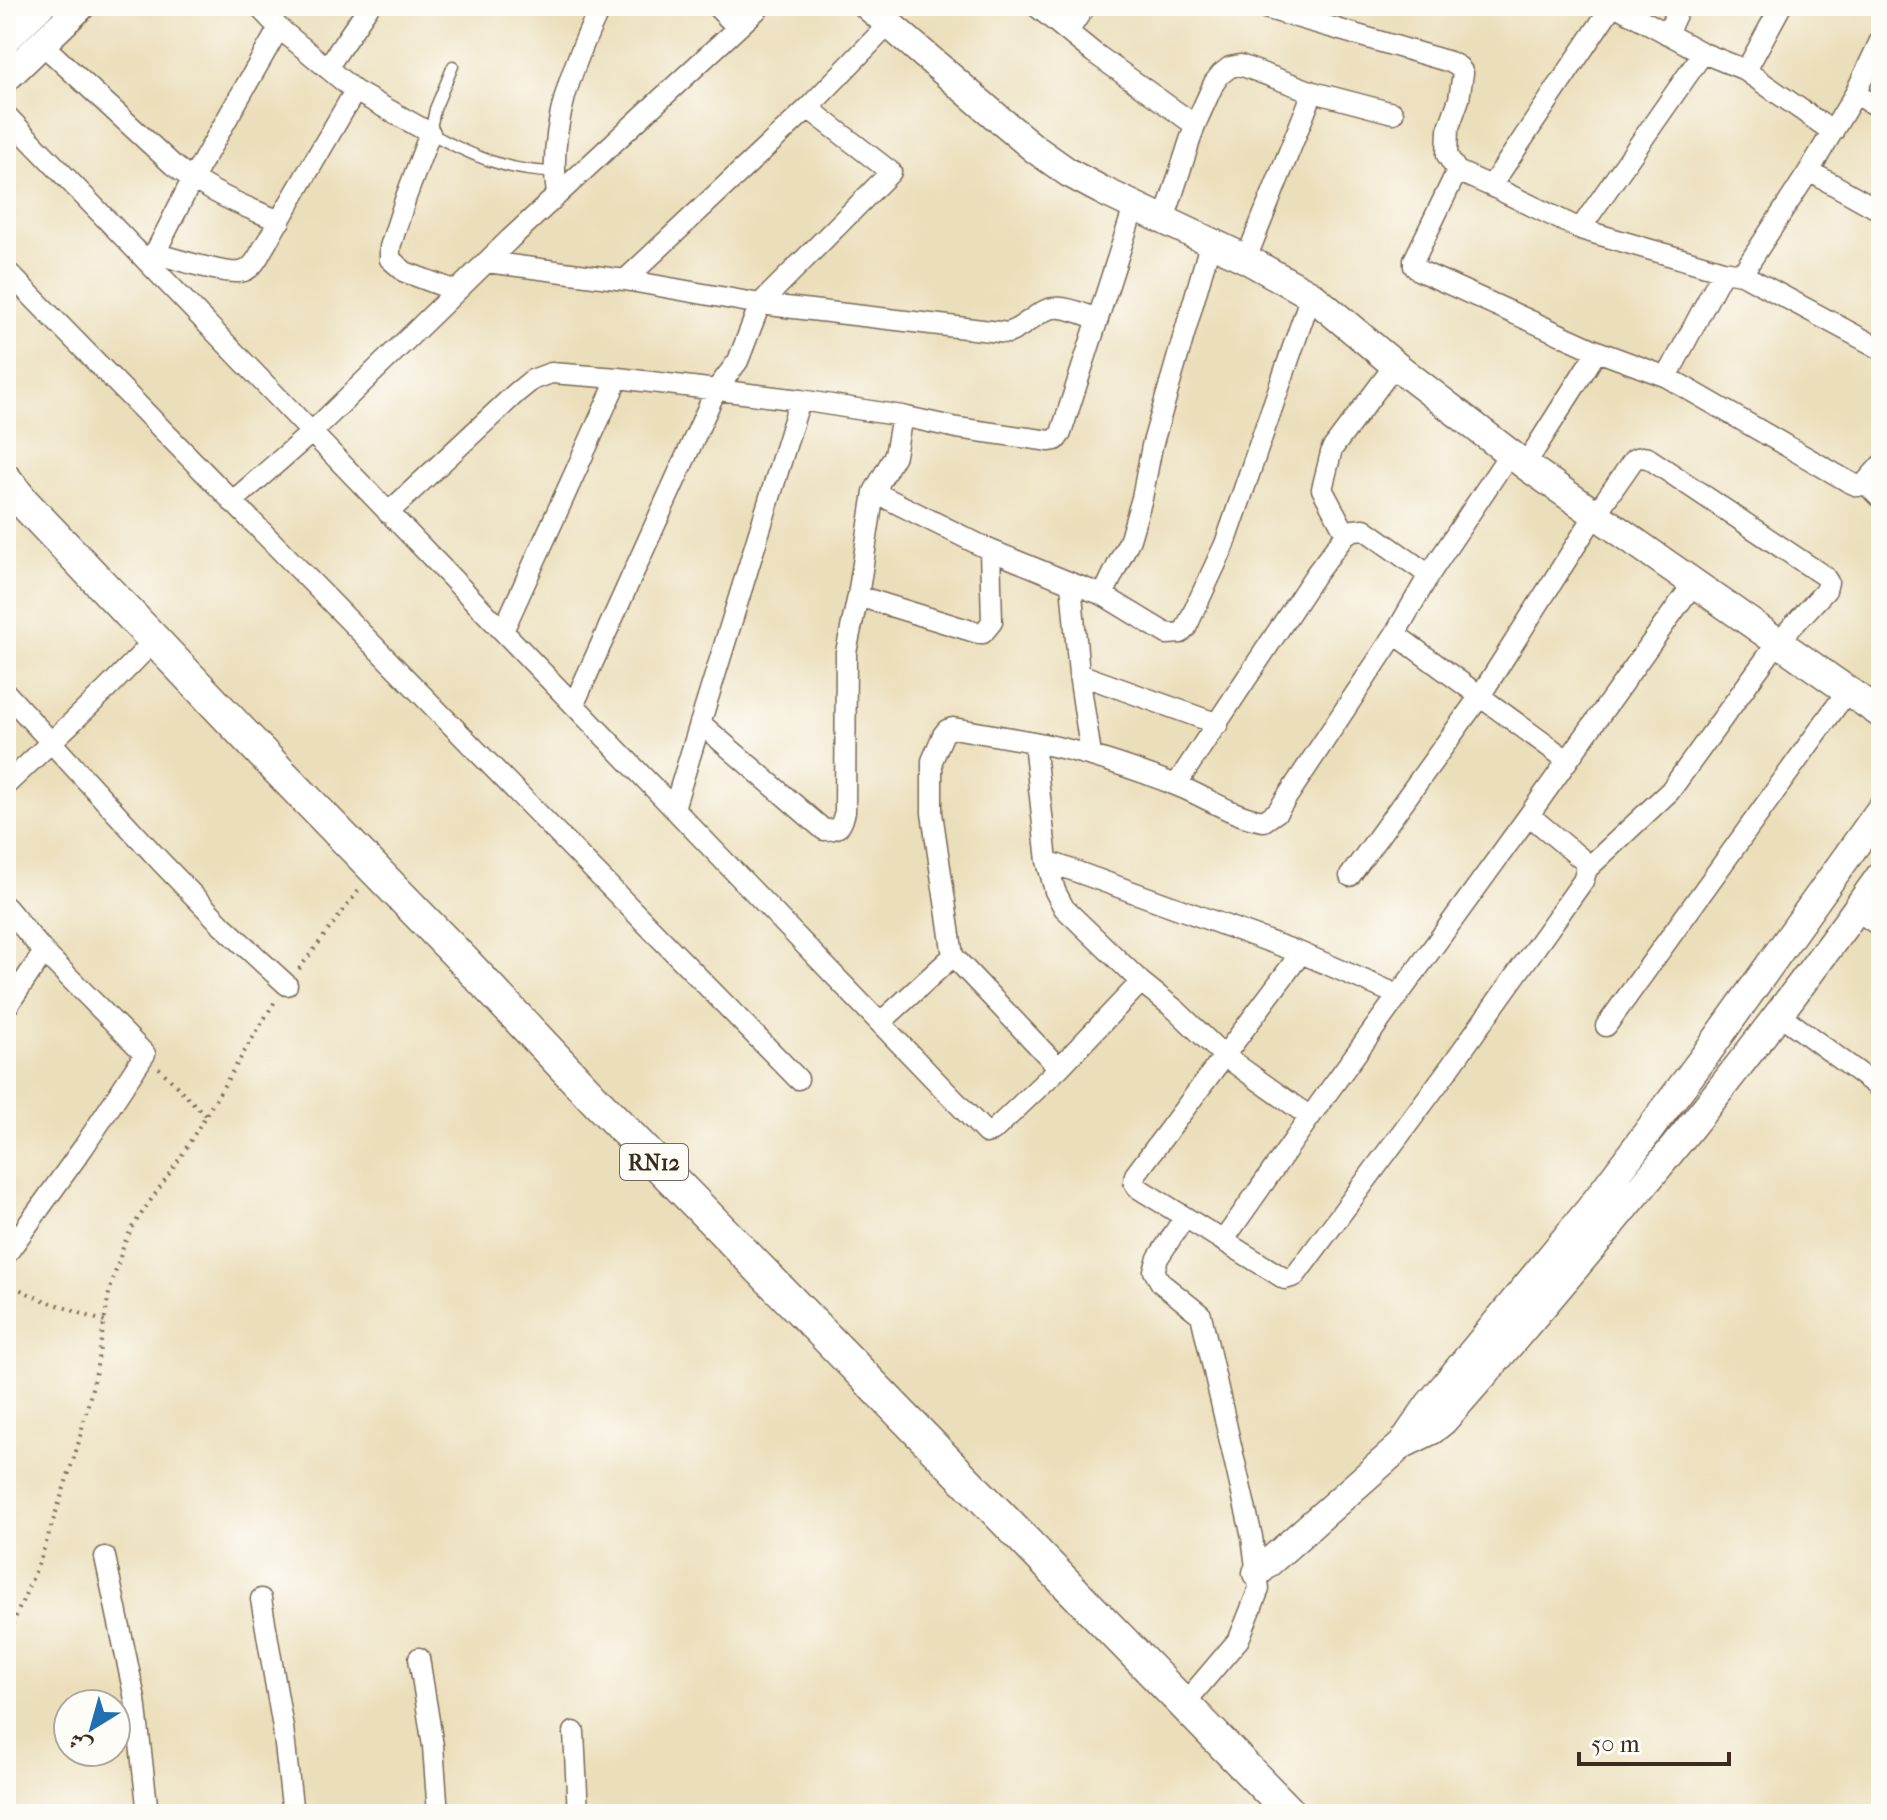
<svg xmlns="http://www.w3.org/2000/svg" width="1887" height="1820" viewBox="0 0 1887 1820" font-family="'IM FELL French Canon',Amiri,serif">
<rect width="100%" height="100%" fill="#fdfcf7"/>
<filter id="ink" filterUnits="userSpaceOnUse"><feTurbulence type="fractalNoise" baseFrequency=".0125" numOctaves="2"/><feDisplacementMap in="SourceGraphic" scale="16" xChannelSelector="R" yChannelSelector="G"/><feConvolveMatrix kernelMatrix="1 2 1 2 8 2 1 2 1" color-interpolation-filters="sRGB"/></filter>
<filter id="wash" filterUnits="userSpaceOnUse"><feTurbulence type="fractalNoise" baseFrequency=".006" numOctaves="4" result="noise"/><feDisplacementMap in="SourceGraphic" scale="32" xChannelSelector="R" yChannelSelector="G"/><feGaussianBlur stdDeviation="1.8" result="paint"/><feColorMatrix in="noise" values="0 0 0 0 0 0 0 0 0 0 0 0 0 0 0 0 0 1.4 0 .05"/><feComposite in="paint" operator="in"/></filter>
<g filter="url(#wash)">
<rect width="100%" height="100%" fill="#ebdeba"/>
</g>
<g filter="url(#ink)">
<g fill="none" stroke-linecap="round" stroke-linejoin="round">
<defs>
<path id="lane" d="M453,66L435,109L430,133C472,156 506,171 554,172"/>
<path id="street" d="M258,6L279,28L355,91L430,133L406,197L390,247V259L405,272L456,291
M716,6L737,27
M1036,6L1068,32
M1085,6L1068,32L1094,53L1195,125
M1258,6L1450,62L1459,67L1463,73L1459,99L1448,130L1447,155L1457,171L1491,186L1580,229L1723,271L1742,274L1881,349
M1616,6L1703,53L1743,69L1749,65L1781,6
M1667,34L1680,6
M42,44L173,165C205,190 242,206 280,221
M327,68L369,6
M1743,69L1833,132
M1855,94L1881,108
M6,115L986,1133L993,1131L1059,1068L1141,982
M1457,171L1414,260V266L1420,271L1597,351L1667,377L1849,482L1858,486L1865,483L1881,465
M1809,171L1881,211
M1491,186L1612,6
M557,194C547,130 573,63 601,6
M1164,220L1195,125L1214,83L1221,74L1230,67L1240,65L1313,92L1393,113
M1580,229L1703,53
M153,253C171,257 230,277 244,271C252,268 257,260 261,252L355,91
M1246,259L1313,92
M486,262L625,280L760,304L1008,333C1024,328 1039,309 1054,308C1067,306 1085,315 1098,319
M150,263L192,180L279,28
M6,270L798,1079
M1742,274L1809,171L1855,94L1881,39
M625,280L808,108L889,24
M1667,377L1723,271
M1525,465L1597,351
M1865,483L1881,499
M874,492L990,550L1071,583L1079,674L1091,755
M232,502L311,433L510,239L761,6
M388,513L516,393L532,380L551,373L618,378L800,400L902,416L957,428L1050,441L1056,440L1061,433L1134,207
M1346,534L1322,489L1332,449L1395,365
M1429,575L1510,453
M1071,583L1103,595L1167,634L1181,633L1186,628L1225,544L1311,295
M1103,595L1130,539L1142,498L1152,446L1211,241
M858,596L978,633H983L992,622L990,550
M503,631L618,378
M1395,634L1567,760
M1079,674L1218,724
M6,693L161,862L223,926L287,985
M574,704L716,390L738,361L760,304L891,172L808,108
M700,723L824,830C840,830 841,826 845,812L846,652L858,596L874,492L895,455L902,416
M1034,742C1085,752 1134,768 1183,788C1209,799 1235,817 1264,821L1277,812L1395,634L1429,575L1364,529L1354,530L1346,534L1315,575L1176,785
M6,785L107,689L154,641
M674,808L800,400
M1047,861L1034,742L953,728L947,730L943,735L932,761V813L953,956L1059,1068
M1350,876L1480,696L1595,515L1634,459L1641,457L1648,458L1824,576L1828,582L1826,590L1778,642L1670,791L1587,869
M6,907L44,952L145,1054L83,1148L6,1255
M1856,910L1881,927
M1301,953L1047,861L1055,891L1064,908L1141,982L1176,1010L1223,1055L1310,1117
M1398,995L1301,953L1135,1175L1134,1182L1138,1188L1285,1279L1295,1276L1448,1070L1583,881L1587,869L1584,861L1529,815
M6,1008L44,952
M1779,1014L1881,1089
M880,1023L953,956
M1606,1026L1848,690
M1223,1241L1310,1117L1529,815L1693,584
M105,1557L135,1699L148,1814
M261,1599L283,1728L293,1814
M419,1658L433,1746L438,1814
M1184,1704L1239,1639L1259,1589L1252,1537L1201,1315L1161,1283L1154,1271L1158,1258L1184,1218
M574,1732L578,1814"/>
<path id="secondary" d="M868,6L1000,120L1035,149L1069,173L1103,191L1246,259L1311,295L1395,365L1525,465L1881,714
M6,39L40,6
M6,78L81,6
M1405,1440L1429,1405L1590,1209L1704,1057L1881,809
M1257,1573L1403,1444L1432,1430L1443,1421C1597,1246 1746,1065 1881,875"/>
<path id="primary" d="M6,480L24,503L278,770L462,959L599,1104L1291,1814"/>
</defs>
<use href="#lane" stroke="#796955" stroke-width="13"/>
<use href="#street" stroke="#796955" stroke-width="23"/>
<use href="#secondary" stroke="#796955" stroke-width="31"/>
<use href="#primary" stroke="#796955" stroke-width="35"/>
<path stroke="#796955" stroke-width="4" stroke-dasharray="2 6" stroke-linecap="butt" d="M299,969L359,890
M159,1068L205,1115
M6,1283L38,1298L105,1322
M6,1639L41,1558L78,1445L96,1372L109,1293L124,1244L133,1226L180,1158L277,998"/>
<use href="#lane" stroke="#fff" stroke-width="10"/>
<use href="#street" stroke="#fff" stroke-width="20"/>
<use href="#secondary" stroke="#fff" stroke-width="28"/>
<use href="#primary" stroke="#fff" stroke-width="32"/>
</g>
</g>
<g text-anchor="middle" stroke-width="8" stroke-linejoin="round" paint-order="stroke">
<rect fill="#fdfcf7" stroke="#75695f" stroke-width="2" x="620" y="1144" width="68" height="36" rx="6"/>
<g font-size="22" font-weight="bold" fill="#3b2a1e">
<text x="654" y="1170">RN12</text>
</g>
</g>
<rect width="1887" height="1820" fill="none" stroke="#fdfcf7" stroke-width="32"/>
<g transform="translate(92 1728) rotate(217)"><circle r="38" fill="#fdfcf7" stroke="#afa8a0" stroke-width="2"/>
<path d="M0-6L14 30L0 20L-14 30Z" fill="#1f6fb2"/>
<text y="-12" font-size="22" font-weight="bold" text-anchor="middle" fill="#3b2a1e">ش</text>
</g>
<path d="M1579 1752v12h150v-12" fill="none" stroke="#3b2a1e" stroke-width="4"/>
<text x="1591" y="1752" font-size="24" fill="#3b2a1e" stroke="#fdfcf7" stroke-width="6" paint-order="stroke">50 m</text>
</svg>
